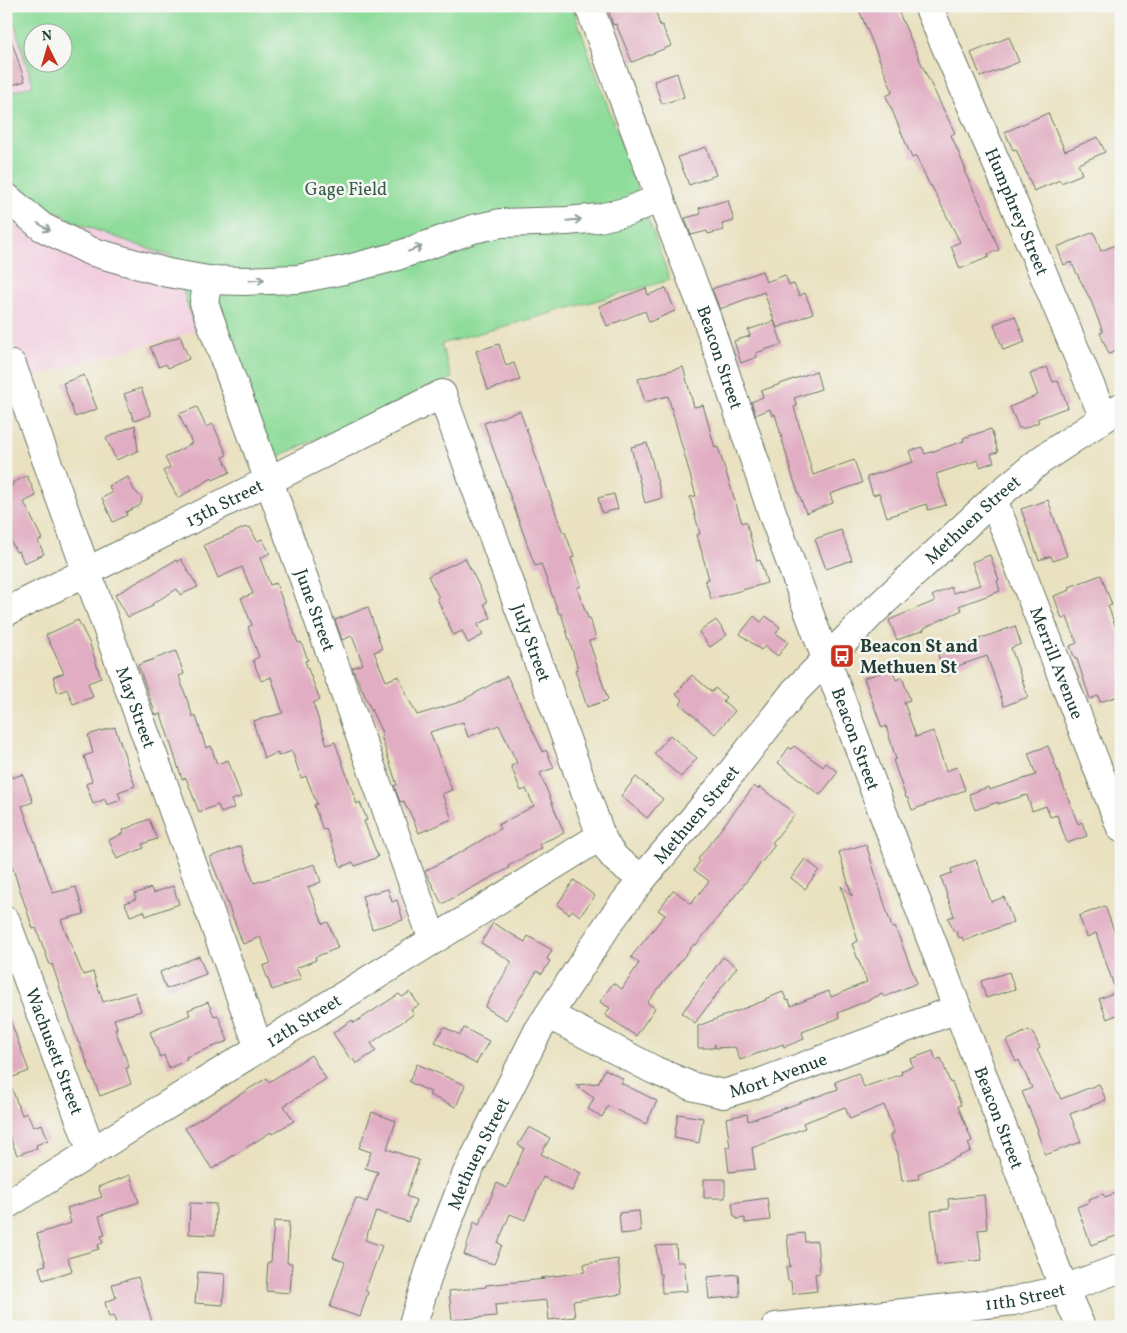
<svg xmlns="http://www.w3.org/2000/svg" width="1127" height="1333" viewBox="0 0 1127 1333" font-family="Vollkorn,serif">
<rect width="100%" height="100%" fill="#f6f6f2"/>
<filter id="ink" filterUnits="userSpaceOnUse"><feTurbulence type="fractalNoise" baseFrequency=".02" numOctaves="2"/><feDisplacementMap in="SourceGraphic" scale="10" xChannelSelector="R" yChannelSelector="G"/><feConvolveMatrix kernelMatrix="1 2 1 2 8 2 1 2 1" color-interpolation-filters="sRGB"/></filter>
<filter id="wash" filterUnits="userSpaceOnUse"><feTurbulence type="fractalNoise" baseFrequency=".0096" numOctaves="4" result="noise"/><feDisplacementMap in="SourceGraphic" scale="20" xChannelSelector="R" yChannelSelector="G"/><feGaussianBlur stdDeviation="1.12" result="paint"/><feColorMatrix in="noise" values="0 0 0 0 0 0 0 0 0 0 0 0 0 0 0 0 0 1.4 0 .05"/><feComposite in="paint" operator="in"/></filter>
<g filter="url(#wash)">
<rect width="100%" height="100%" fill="#e9e1bf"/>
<path fill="#f2cfe0" d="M6,6H9L33,85L6,94Z
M6,179L44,205L79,224L172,257L196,331L6,384Z"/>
<path fill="#8edc9a" stroke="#568c67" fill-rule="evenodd" d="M9,6H572L670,280L441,344L452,378L272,459L222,324L196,331L172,257L79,224L44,205L6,179V94L33,85ZM32,32H62V62H32Z"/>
<g id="blocks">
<path fill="#e1adc2" d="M607,6H654L660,26L662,25L671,46L632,62L616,24L613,25Z
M868,6H896L926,74L955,133L951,135L966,170L964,171L983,209L999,250L988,254L989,257L960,269L951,246L960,242L931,185L930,186L916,156L912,158L886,96L892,93L891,90H892L859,10Z
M6,34H9L25,81L6,87Z
M1009,37L1019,62L981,77L971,53Z
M677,73L684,97L662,104L654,81Z
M1048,113L1065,151L1098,137L1105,152L1078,164L1082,174L1061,183L1060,180L1034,191L1016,149L1013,150L1005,132Z
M706,147L716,175L689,185L678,157Z
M728,200L734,221L722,224L724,230L708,234L707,231L691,235L685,218L701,214L699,208Z
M1094,232L1101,251L1121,243V349L1109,354L1100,333L1103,332L1091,301L1071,262L1064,265L1057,247Z
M762,271L766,282L785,275L789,285L794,284L799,296L805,293L813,313L777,328L764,292L720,309L712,289Z
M646,288L648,295L666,288L675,311L649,322L645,311L607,326L599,306Z
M1015,316L1025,342L1003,350L994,324Z
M774,321L782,344L756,353L757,357L741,363L734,341L750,336L748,330Z
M180,336L189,359L168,368L166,364L159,367L150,347Z
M499,344L506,366L514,363L520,380L488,390L476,351Z
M683,367L694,407L703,405L715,448L718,447L742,523L746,521L757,561L760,560L767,583L711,599L705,580L709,579L697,535L700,534L690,497L696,496L668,396L645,402L638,379Z
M1047,367L1053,382L1058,381L1068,407L1037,419L1039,422L1025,428H1019L1010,407L1038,395L1030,374Z
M816,371L821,389L794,398L797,406L794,407L813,475L854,460L862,483L830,494L833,503L806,513L793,478L775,414L772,416L770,409L756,415L751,402L763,397L761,391Z
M84,375L97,409L75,417L63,383Z
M141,388L151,415L134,421L124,394Z
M197,407L206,427L213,424L227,455L223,457L230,472L213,480L212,478L178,498L163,471L170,467L165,458L192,443L179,414Z
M520,411L563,533L565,532L574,557L571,558L581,586L577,588L588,618H590L596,639L589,641L608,700L587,707L575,670L578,669L561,613L559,614L541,564L535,566L484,423Z
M135,425L138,451L116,460L106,438Z
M991,429L998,452L991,454L994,462L980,467L978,460L936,474L946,505L928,510L926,504L887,517L879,493L873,495L867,477L913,462L909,451L922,447L925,454L964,441L963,438Z
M647,443L662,498L645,503L631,447Z
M27,476L36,496L24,502L42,539L38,541L44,554L24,563L19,551L16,552L10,539L12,538L6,526V489L13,485L12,483Z
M128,477L134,490L142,498L141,503L139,506L126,512L127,515L113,522L102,498L112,493L109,486Z
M614,494L618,509L602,513L598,498Z
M1048,500L1067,556L1053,561L1051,556L1039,560L1021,509Z
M246,527L247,529L250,527L257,541L262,539L270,553L260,558L270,585L276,583L298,643L301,642L308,660L305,661L320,700L313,703L327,745L335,742L357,804L360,802L367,820L364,821L378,857L355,866L353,862L341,867L326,829L323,830L314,805L317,804L306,776L301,778L292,751L278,756V753L264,758L253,721L283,713L271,677L261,681L253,660L259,657L248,627L252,625L241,598L253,594L242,567L218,578L204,545Z
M841,530L852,560L826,569L815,539Z
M990,555L999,580L997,581L1000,591L959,606L962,610L924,628V630L897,640L889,620L935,601L932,596L951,587L953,593L980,585L972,562Z
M465,558L487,602L484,604L491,618L478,624L483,635L468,643L462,631L453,635L437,598H439L428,576Z
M181,559L198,587L180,595L177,589L152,604L153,606L128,617L115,595L176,560L177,562Z
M1101,575L1112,605L1108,606L1121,641V695L1100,702L1098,696L1090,699L1077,659H1075L1070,646L1077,643L1067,617L1062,619L1054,596L1070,590L1069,587Z
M368,607L382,649L374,652L386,681L399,676L408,698L417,715L457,703L507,676L543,752L546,750L554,768L540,773L564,833L539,844L542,848L508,866L509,868L442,904L425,871L463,851L500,829L498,825L534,806L526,789L521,791L511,766L517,763L499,725L468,737L463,722L430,732L452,790L442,794L452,819L419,833L408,808L407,809L404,801L400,802L394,786L397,785L381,736L383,735L352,668L363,664L352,636L342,640L335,620Z
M754,616L761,622L766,616L780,627L776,633L788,642L778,656L765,646L761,650L740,634Z
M78,620L90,644L101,678L88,683L93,697L73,704L67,689L58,693L53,677L64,673L46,635Z
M716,620L727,635L710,647L699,632Z
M1015,626L1021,644L1011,648L1028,697L1004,706L987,656L943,671L938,654L980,641L979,639Z
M176,651L184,674L179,676L193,717L196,716L206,748L211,746L217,764L228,760L241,797L231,800L234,808L221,813L218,805L199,812L186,778L182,779L161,714L156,715L138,665Z
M892,669L896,680L902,677L910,700L904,702L916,737L933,731L946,771L957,767L965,790L912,810L908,798H906L893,760L896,759L886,726L882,728L864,678Z
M692,675L712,692L715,688L726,697L723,701L735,711L715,734L680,704L683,700L676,694Z
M115,727L135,786L118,792L121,800L107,805L105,799L93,804L86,784L92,781L84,756L93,753L88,735Z
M670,735L697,758L681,777L654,754Z
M794,746L823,767L826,763L838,772L820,795L778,763L789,747L791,749Z
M1048,746L1078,824L1082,822L1087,836L1067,843L1057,815L1050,817L1046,806L1032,811L1027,795L998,804V802L975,810L969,794L988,787L989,790L1036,775L1028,753Z
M8,768L12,778L23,774L33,802L22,806L53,893L76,887L84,914L61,920L83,975L93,972L103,1002L135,992L141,1011L114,1019L117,1028L115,1029L129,1067L126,1068L131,1084L100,1096L79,1042H78L52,964L50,965L36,928L33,929L6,848V769Z
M636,777L663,799L647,818L621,796Z
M754,786L758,789L760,787L795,814L772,843L775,845L757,868L696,945L694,944L647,1003L655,1008L636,1036L605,1015L610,1008L600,1002L613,983L622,989L639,963L631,957L665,915L658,910L674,890L691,904L709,881L694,870L700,861L698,859Z
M149,819L157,839L142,844L144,848L117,859L109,840L124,833L123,830Z
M866,844L892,928L895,927L917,983L884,997L882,994L838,1013L839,1018L802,1032L804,1039L784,1047L783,1044L740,1060L735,1047L715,1048V1044L714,1048H698V1026L766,1000L765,999L783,992L787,1001L789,1000L791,1006L829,991L831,997L867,982L852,944L858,941L841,886L852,896L839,852Z
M241,846L254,883L315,864L321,882L308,887L323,924L328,922L338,948L315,957L316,960L296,968L301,979L272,990L263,966L271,963L260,937L243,944L210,857Z
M805,859L819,870L805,889L791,878Z
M976,860L991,902L1004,897L1013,922L964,941L962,937L959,938L956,931L954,932L948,918L954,916L941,877L952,873L951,869Z
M574,880L595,896L580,916L572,910L569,914L557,905Z
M173,886L179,904L146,916L144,911L130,916L125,903L136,899L134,894L151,888L153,893Z
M388,889L392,902L397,900L403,920L372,929L362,896Z
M1105,906L1121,950V1013L1107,1019L1099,999L1116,992L1096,933L1087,937L1079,916Z
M493,923L525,942L528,936L552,950L547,959L550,961L542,974L537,971L506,1020L485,1007L511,963V961L481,943Z
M199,956L206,974L166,989L160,972Z
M723,957L737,967L695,1023L682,1013Z
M1009,972L1015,989L986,998L981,981Z
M410,992L419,1005L411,1010L414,1014L371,1043L376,1051L356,1064L353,1059L351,1060L333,1033L352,1020L354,1023L399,994L402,997Z
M208,1002L214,1016L218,1015L228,1041L186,1057L187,1060L169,1068L164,1055L160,1057L150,1032L190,1015L188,1010Z
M8,1014L29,1071L8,1079L22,1115L27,1113L33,1127L42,1124L48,1140L36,1145L37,1148L17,1155L6,1127V1015Z
M444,1027L460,1035L464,1028L489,1041L476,1064L435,1042Z
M1029,1030L1030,1032L1032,1031L1040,1048L1037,1050L1061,1099L1099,1084L1106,1100L1070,1114L1081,1142L1045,1155L1037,1131L1038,1130L1022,1092L1032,1088L1019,1060L1016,1062L1006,1041Z
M933,1051L936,1060L941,1058L950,1083L952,1082L961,1105L958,1106L972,1141L968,1143L971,1151L918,1174L919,1179L902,1181L898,1154L890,1135L894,1133L884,1105L850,1119L845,1107L803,1123L805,1128L752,1148L755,1169L729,1172L726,1147H730L726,1118L747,1114L748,1121L838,1089L835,1082L858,1073L864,1087L902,1074L901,1071L913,1066L910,1059Z
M311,1055L326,1079L284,1106L294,1121L272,1134L271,1132L212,1169L185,1128L267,1078L269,1082Z
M417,1064L465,1085L456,1107L429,1095L431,1092L409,1082Z
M605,1069L623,1079L621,1083L657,1101L646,1124L608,1106L602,1117L588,1109L594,1098L575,1085L598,1083Z
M372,1112L396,1121L387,1149L419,1160L406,1196L416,1200L408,1222L376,1211L365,1240L382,1246L365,1291L368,1292L360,1317L330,1307L345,1262L333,1257L356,1198L367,1202L378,1172L365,1168L371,1152L359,1148Z
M678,1114L703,1118L699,1143L674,1138Z
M529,1127L550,1138L541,1154L581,1173L572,1191L543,1177L525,1220L510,1214L498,1243L502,1245L494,1264L464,1255L474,1222L479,1225L497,1183L507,1188L524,1148L518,1145Z
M130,1175L139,1202L99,1216L105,1235L101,1236L103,1243L98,1245L99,1249L68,1258L72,1271L43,1280L39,1267L46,1265L37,1234L71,1223L67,1208L102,1197L98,1187Z
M704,1179H725V1198H704Z
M1121,1191V1234L1091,1245L1077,1207L1090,1202L1089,1199L1103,1194L1105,1197Z
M984,1195L987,1229L978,1230L982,1260L937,1265L931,1211L949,1209L948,1199Z
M767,1198L770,1220L745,1223V1218L737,1219L736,1217H734L732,1203Z
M190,1203L216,1204L215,1235L189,1234Z
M639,1211L641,1232L621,1234L619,1213Z
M274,1221L289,1222L287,1263H292L290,1293L266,1291L268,1262H271Z
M804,1233L805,1242L817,1241L820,1273L815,1274L817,1291L792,1294L791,1281H788L786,1267H790L787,1235Z
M676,1245L677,1262H684L687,1291L662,1293L661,1274H659L656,1246Z
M618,1259L622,1294L573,1301L575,1317L549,1320L547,1300L495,1305L496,1316L452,1320L449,1291L486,1287V1285L545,1279L540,1278L585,1272L584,1264Z
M198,1272L225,1274L223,1305L195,1303Z
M738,1274L740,1296L709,1299L707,1277Z
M138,1277L152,1322L137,1326L136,1323L124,1327H117L114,1316L109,1317L105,1302L116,1298L112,1284Z"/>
</g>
</g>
<g filter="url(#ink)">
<use href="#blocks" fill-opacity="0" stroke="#667665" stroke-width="1"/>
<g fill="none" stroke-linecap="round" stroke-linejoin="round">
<defs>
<g id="minor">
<path id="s1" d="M589,6L660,198L706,316L773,515L880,805L1064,1289L1081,1327"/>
<path id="s2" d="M928,6L1000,171L1104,418"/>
<path d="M6,197L42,227L90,251L168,273L208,280L244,281L298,279L344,270L394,257L473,229L501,223L567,221L599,218L629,211L660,198"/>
<path id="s3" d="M208,280L204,303L269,481L433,940"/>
<path id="s4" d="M12,365L259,1048"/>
<path id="s5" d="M993,499L1121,828"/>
<path id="s6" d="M6,612L442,394L601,836C613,861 621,864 643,878"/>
<path id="s7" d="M6,921L92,1152"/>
<path id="s8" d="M549,1015L654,1070L691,1086L723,1094L754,1085L957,1009"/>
<path id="s9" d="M6,1205L601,836"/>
<path id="s10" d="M412,1327L431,1266L466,1175L538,1031L611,920L643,878L720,787L795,691L876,609L996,497L1041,460L1121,407"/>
<path id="s11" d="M776,1327L1013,1301L1064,1289L1121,1268"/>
</g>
</defs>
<use href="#minor" stroke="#667665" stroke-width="30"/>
<use href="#minor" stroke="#fff" stroke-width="28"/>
</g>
<defs><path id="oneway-shaft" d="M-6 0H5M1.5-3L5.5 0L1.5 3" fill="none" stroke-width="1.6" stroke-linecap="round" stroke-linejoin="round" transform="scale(1.25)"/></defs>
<g stroke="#8f9e9a">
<use href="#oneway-shaft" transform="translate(574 220) rotate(-5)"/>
<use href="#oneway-shaft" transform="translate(44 227) rotate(32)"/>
<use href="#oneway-shaft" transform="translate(415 249) rotate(-20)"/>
<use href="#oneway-shaft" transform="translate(257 280) rotate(-3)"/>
</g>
</g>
<defs>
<symbol id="bus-square" viewBox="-11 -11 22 22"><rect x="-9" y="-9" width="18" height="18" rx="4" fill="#c8321e" stroke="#f6f6f2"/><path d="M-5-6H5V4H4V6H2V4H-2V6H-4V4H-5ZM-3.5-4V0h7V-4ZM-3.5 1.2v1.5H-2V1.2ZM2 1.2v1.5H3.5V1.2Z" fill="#fff"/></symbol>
</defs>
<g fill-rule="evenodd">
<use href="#bus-square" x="828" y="642" width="28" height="28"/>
</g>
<g text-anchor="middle" stroke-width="5" stroke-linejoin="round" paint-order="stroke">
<g font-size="18" fill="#355d48" stroke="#f6f6f2">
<text x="346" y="195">Gage Field</text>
</g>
<g font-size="18" fill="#1f3d34" stroke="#f6f6f2">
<text dy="6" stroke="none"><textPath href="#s2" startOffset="224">Humphrey Street</textPath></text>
<text dy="6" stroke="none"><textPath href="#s1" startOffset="375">Beacon Street</textPath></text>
<text dy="6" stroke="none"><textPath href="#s6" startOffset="244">13th Street</textPath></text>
<text dy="6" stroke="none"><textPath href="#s10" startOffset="996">Methuen Street</textPath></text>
<text dy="6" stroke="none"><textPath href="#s3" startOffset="350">June Street</textPath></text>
<text dy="6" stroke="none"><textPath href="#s6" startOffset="752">July Street</textPath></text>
<text dy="6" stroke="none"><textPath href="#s5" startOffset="176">Merrill Avenue</textPath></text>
<text dy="6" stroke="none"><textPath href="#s4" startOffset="364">May Street</textPath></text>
<text dy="6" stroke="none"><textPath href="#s1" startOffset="780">Beacon Street</textPath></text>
<text dy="6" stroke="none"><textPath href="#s10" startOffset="591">Methuen Street</textPath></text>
<text dy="6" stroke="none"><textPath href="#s9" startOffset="350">12th Street</textPath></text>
<text dy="6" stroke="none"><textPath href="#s7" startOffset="139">Wachusett Street</textPath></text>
<text dy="6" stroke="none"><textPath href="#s8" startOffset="250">Mort Avenue</textPath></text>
<text dy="6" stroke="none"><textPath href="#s1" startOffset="1185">Beacon Street</textPath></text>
<text dy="6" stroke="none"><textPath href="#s10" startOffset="186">Methuen Street</textPath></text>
<text dy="6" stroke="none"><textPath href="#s11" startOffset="251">11th Street</textPath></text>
</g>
<g font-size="18" font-weight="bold" fill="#1f3d34" stroke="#f6f6f2" text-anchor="start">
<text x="860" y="652">Beacon St and<tspan x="860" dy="21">Methuen St</tspan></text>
</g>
</g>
<rect width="1127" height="1333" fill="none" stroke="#f6f6f2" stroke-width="25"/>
<g transform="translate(48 48) rotate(355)"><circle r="24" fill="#f6f6f2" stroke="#a0aca6"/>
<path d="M0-4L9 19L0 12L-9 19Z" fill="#c8321e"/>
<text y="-8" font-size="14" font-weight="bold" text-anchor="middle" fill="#1f3d34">N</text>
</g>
</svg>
